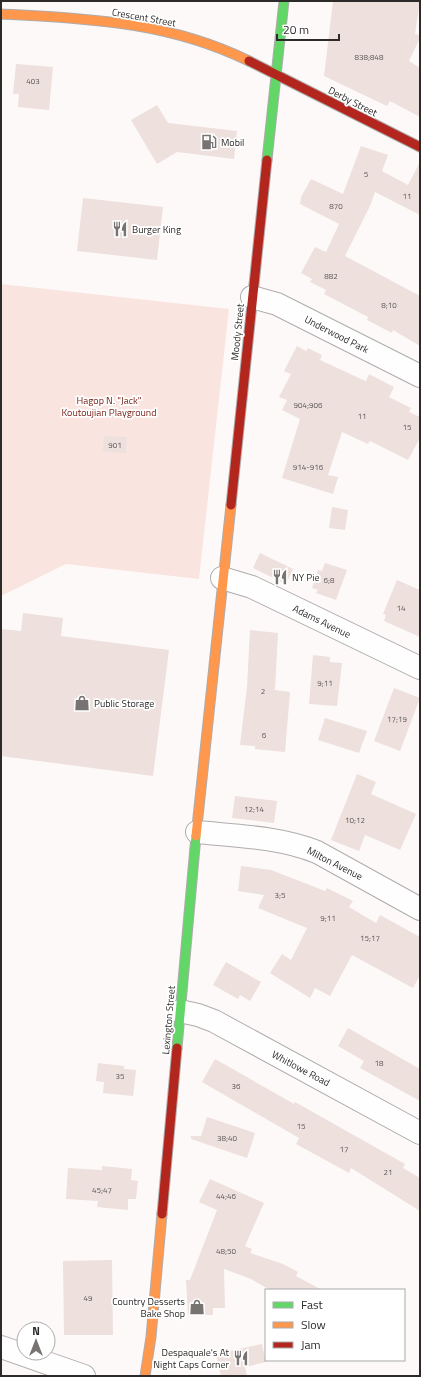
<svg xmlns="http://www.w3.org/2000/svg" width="421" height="1377" viewBox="0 0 421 1377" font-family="'Titillium Web',sans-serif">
<rect width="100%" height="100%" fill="#fdf9f8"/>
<path fill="#fae4e0" d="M1,284L229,309L199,579L66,564L1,596Z"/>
<path fill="#ede0dd" d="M333,1H420L415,34L420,35V38L409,61L420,68V117L390,101L387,106L324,76Z
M16,64L53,67L49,110L18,107L19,94H13Z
M157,105L168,123L237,131L234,159L177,152L157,164L131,120Z
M361,146L388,155L382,171L408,185L420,162V215L375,192L370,206L345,256L420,296V346L393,330L392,333L367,320L368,317L324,294L326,290L310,282L312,279L301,273L315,247L326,252L339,224L300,204L301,197L311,179L343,194Z
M83,198L163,207L157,260L77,251Z
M297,346L306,351L308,348L322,355L320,360L361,379L366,381L369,374L394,387L389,397L411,408L409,412L420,417V438L408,460L370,441L368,444L342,432L328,475L338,477L333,494L282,478L300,419L282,410L287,400L279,397L291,374L284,371Z
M104,436L127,437L126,453L103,452Z
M332,507L348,510L345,530L329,528Z
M260,553L293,569L286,584L253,568Z
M325,563L347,570L336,600L316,593L318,590L312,588L318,570L322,571Z
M397,580L420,590V637L384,621L386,615L383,614Z
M23,613L63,618L61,636L169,650L153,776L1,756V629L21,631Z
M250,630L278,633L275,690L290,692L285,752L255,749V746L240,745L247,687Z
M313,655L330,657V662L342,663L337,706L309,704Z
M394,688L420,698L400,751L374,741Z
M325,718L367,731L359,753L318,740Z
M357,774L376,782L371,794L416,814L400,850L365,835L359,851L331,840Z
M235,796L277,801L274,823L232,818Z
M241,866L271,870L325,891L327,888L353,901L349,907L376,923L380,915L420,937V975L413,988L352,955L330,996L315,988L310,998L270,973L282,954L291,960L307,928L258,908L264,895L238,891Z
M226,962L261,982L250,1001L240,995L238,999L213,985Z
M348,1028L420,1069V1101L360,1068L364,1061L338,1046Z
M215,1059L294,1104L295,1102L405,1164L403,1168L420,1178V1211L351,1168L349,1173L296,1144L299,1138L202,1082Z
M98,1063L124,1066V1069L136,1070L133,1096L103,1093L104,1082L96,1081Z
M207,1117L255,1133L247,1158L191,1139V1136H201Z
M102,1166L132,1169L131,1180L138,1181L136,1199H128V1210L97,1207L98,1201L66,1199L68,1168L102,1170Z
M210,1179L264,1203L245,1246L252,1249L250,1253L283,1264L298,1272L296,1276L322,1290H270L251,1279L224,1269L225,1308H213V1315H188L186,1280H190L217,1210L199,1202Z
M112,1260L113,1335H64L63,1261Z
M262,1344L266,1362L245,1367L247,1376H221L216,1354Z"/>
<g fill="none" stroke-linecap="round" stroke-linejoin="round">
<defs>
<path id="street" d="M252,297L277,304L420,376
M222,578L252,587L420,668
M197,832C237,836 279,837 317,852L420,909
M180,1011L198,1015L214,1021L420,1133
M1,1347L84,1376"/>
<path id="fast" d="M267,160L284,1
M177,1048L196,836"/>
<path id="slow" d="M1,14C90,19 167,21 249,61
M196,836L231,505
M145,1376L151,1337L162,1214"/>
<path id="jam" d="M249,61L420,147
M231,505L267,160
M162,1214L177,1048"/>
</defs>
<use href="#street" stroke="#afacac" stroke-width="24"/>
<use href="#fast" stroke="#afacac" stroke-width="11"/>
<use href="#slow" stroke="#afacac" stroke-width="11"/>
<use href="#jam" stroke="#afacac" stroke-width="11"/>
<use href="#street" stroke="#fffefe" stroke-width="22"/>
<use href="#fast" stroke="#63d668" stroke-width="9"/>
<use href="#slow" stroke="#ff974d" stroke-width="9"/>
<use href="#jam" stroke="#b3261e" stroke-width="9"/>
</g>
<defs>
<symbol id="fuel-bare" viewBox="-9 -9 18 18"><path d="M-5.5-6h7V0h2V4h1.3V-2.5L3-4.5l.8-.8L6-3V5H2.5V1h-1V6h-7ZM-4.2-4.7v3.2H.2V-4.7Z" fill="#767372" stroke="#fff" stroke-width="2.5" paint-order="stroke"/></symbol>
<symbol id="restaurant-bare" viewBox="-9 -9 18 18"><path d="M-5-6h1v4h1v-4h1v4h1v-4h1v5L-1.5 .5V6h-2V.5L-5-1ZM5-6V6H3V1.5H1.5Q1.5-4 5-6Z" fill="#767372" stroke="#fff" stroke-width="2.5" paint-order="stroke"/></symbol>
<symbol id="shop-bare" viewBox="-9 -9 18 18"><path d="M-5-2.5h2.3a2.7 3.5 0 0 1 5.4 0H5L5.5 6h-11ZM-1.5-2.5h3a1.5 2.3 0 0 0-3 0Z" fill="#767372" stroke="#fff" stroke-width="2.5" paint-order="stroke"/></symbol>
</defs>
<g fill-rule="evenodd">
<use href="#fuel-bare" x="198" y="131" width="22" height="22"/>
<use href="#restaurant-bare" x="109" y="218" width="22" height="22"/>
<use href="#restaurant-bare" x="269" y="566" width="22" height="22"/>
<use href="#shop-bare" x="71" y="692" width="22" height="22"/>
<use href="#shop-bare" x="186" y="1296" width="22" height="22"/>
<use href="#restaurant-bare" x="230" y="1347" width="22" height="22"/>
</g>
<g text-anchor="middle" stroke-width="3.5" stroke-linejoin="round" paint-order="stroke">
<g font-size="8" fill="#5e5958">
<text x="369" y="60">838;848</text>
<text x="33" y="84">403</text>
<text x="366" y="177">5</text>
<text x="407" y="199">11</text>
<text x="336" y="209">870</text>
<text x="331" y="279">882</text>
<text x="389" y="308">8;10</text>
<text x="308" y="408">904;906</text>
<text x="362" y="419">11</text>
<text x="407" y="430">15</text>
<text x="115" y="448">901</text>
<text x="308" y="470">914-916</text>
<text x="329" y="583">6;8</text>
<text x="401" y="611">14</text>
<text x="325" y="686">9;11</text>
<text x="263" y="694">2</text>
<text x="397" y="722">17;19</text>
<text x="264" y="738">6</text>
<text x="254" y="812">12;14</text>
<text x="355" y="823">10;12</text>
<text x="280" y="898">3;5</text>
<text x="328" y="921">9;11</text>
<text x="370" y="941">15;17</text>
<text x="379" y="1066">18</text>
<text x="120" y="1079">35</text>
<text x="236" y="1089">36</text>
<text x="301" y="1129">15</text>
<text x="227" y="1141">38;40</text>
<text x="344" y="1152">17</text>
<text x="388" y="1175">21</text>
<text x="102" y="1193">45;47</text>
<text x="226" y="1199">44;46</text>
<text x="226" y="1254">48;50</text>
<text x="88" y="1301">49</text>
</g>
<g font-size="10" fill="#2d2b2a" stroke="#fff">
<text transform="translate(144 17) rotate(10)" y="4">Crescent Street</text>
<text transform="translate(353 101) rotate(27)" y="4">Derby Street</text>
<text transform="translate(237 332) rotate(-84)" y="4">Moody Street</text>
<text transform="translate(337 334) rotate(27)" y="4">Underwood Park</text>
<text transform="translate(322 621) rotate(26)" y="4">Adams Avenue</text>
<text transform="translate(335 863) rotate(27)" y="4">Milton Avenue</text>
<text transform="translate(168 1020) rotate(-85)" y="4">Lexington Street</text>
<text transform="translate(301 1068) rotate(28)" y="4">Whitlowe Road</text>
</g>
<g font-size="10" fill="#2d2b2a" stroke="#fff" text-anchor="start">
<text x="221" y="146">Mobil</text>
<text x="132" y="233">Burger King</text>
<text x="292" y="581">NY Pie</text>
<text x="94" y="707">Public Storage</text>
<text x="185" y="1305" text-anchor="end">Country Desserts<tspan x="185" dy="12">Bake Shop</tspan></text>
<text x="229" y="1356" text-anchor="end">Despaquale's At<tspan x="229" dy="12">Night Caps Corner</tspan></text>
</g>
<g font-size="10" fill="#762319" stroke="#fff">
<text x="109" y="404">Hagop N. "Jack"<tspan x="109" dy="12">Koutoujian Playground</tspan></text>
</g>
</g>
<rect width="421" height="1377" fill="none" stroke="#2d2b2a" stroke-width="4"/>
<rect x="265" y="1289" width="140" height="72" fill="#ffffff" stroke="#abaaaa"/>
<rect x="273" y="1302" width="20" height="6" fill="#63d668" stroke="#abaaaa"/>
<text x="301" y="1309" font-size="12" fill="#2d2b2a">Fast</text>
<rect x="273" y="1322" width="20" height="6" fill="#ff974d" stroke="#abaaaa"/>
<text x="301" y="1329" font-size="12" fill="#2d2b2a">Slow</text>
<rect x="273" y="1342" width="20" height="6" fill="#b3261e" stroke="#abaaaa"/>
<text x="301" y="1349" font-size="12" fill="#2d2b2a">Jam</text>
<g transform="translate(36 1341)"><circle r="19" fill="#ffffff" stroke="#abaaaa"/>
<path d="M0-3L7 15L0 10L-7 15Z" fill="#767372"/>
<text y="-6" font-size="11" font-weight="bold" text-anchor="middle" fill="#2d2b2a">N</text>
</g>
<path d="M277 34v6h62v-6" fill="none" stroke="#2d2b2a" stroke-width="2"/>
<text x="283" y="34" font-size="12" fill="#2d2b2a" stroke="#ffffff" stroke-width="3" paint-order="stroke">20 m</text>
</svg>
